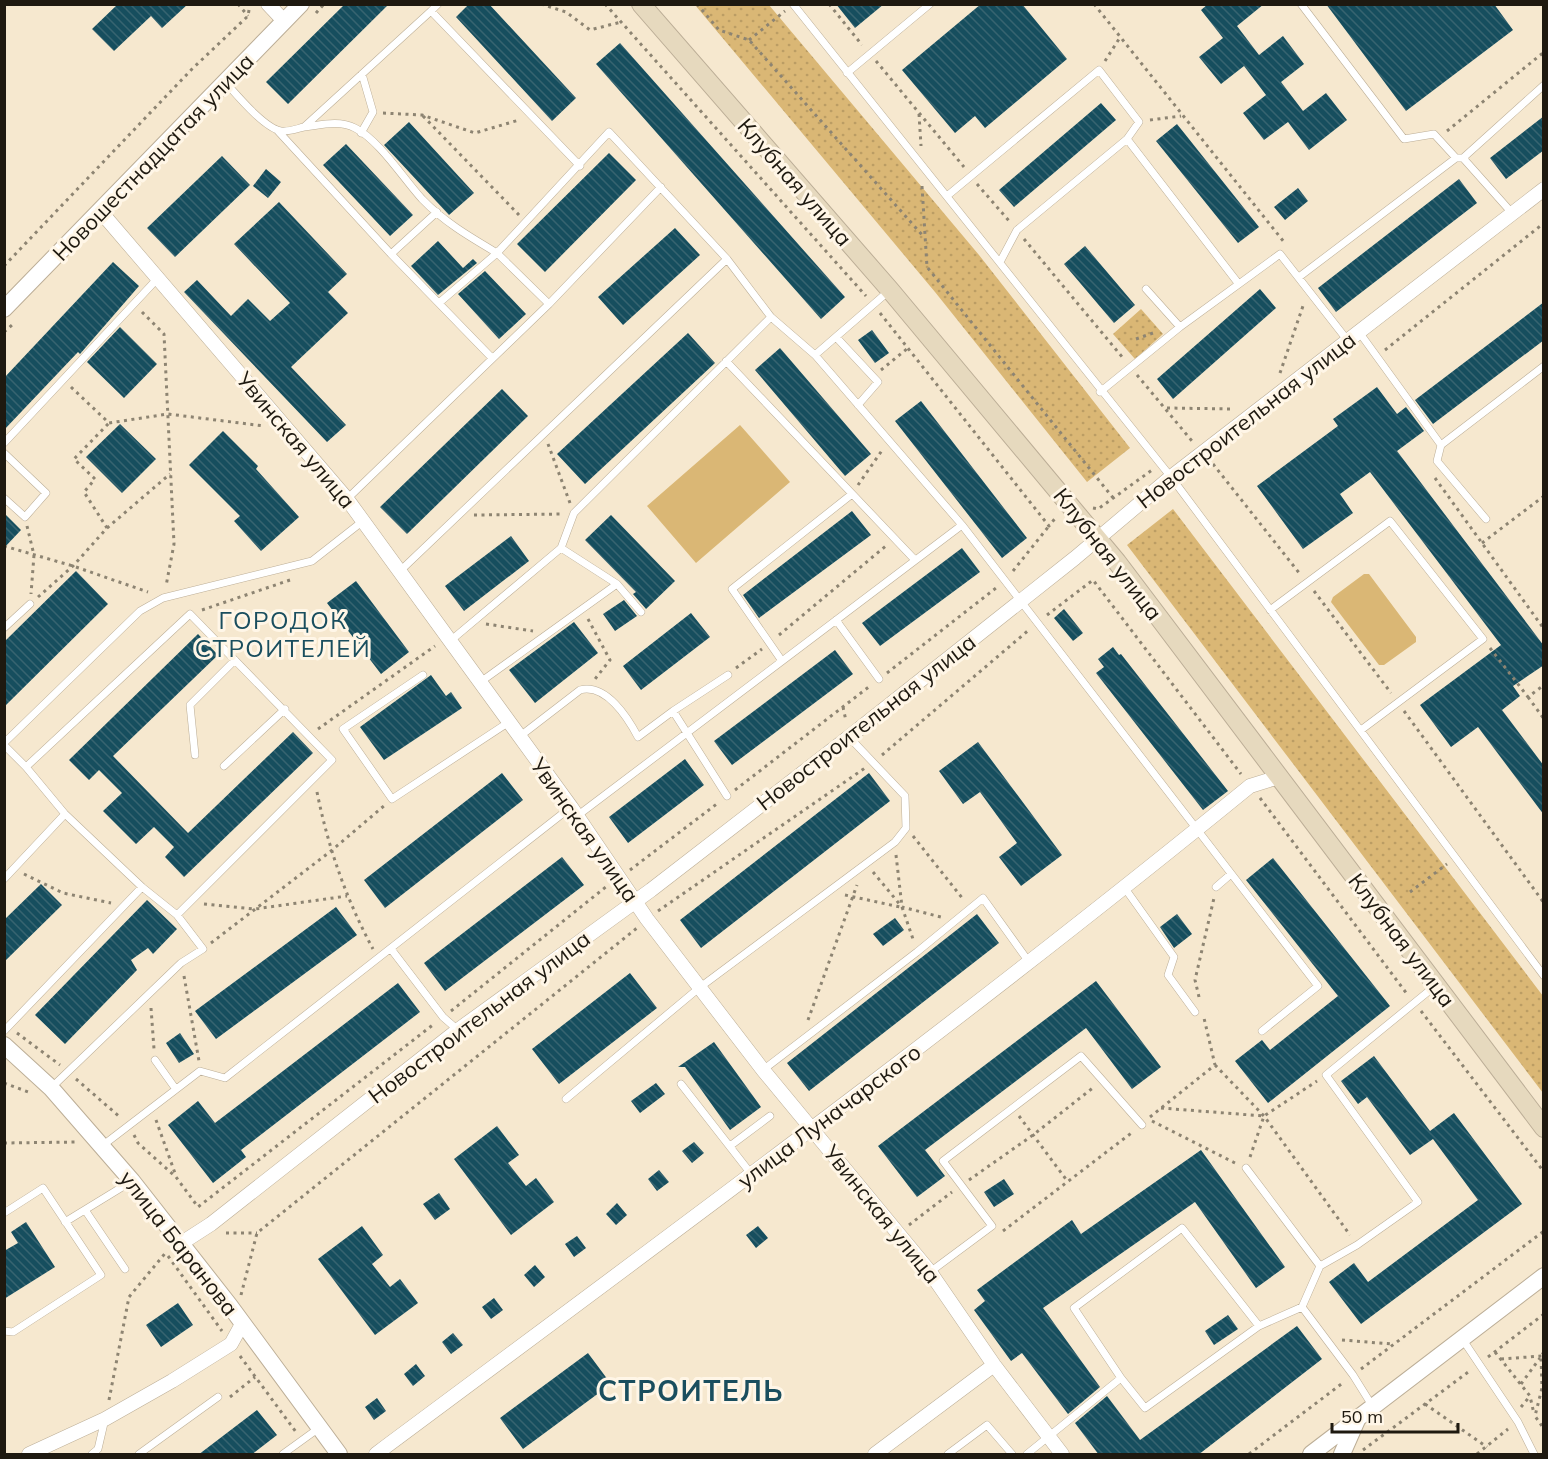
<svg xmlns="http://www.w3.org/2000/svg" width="1548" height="1459" viewBox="0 0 1548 1459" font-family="Mulish,sans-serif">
<defs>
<pattern id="green-dots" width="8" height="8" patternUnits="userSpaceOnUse" patternTransform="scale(1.5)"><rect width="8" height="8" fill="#dab775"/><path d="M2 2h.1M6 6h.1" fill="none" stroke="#bb9d64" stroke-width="1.8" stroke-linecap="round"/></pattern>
<pattern id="building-back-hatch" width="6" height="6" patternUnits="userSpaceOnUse" patternTransform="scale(1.5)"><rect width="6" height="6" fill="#164e5e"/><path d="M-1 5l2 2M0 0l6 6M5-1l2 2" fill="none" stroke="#376470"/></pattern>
</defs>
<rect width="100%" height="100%" fill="#f6e8cf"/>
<path fill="url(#green-dots)" d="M695,5H769L979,255L1130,448L1087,482L935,292Z
M1141,309L1163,334L1135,359L1113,334Z
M1173,509L1543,996V1093L1127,545Z"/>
<path fill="#dab775" d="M740,425L790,482L696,563L647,506Z
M1364,574H1369L1416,637V642L1384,665H1379L1331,602L1333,597Z"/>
<path fill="url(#building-back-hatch)" d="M118,4H188L162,28L151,16L114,51L92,29Z
M345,4H389L288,104L266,82Z
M469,4H489L576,98L552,121L456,17Z
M836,4H884L855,28Z
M981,4H1022L1067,59L985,128L975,116L955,133L902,70Z
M1208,4H1264L1237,26L1259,55L1283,36L1304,64L1281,82L1303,111L1326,93L1347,120L1309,150L1288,122L1264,140L1243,113L1266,95L1244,66L1221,84L1199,57L1223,38L1201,10Z
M1326,4H1494L1513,30L1406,111Z
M620,43L845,297L821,319L596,64Z
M1101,103L1116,120L1014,207L999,190Z
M1544,116V150L1506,179L1490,158Z
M409,122L474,193L449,215L384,145Z
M1177,124L1259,227L1238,243L1156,141Z
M346,144L413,215L390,236L323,165Z
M609,153L636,180L545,272L517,244Z
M222,156L250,185L175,257L147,228Z
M266,169L281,182L268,198L253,186Z
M1459,179L1477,203L1336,312L1318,288Z
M1298,188L1308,201L1285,220L1274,207Z
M279,202L347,274L328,292L348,313L291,367L346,425L327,442L184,292L197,280L231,316L248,299L270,321L290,303L234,244Z
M675,228L700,255L623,325L598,297Z
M438,241L463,268L473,259L477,263L438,295L411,266Z
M1085,246L1135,305L1114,323L1064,264Z
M113,262L139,286L80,354L78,352L4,430V378Z
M485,271L526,314L499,339L458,294Z
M1260,289L1276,308L1173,399L1157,379Z
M1544,302V340L1433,424L1415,400Z
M120,327L157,364L124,398L87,362Z
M872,330L889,353L875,363L858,340Z
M688,333L715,363L585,484L557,454Z
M780,348L871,454L845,476L755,370Z
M1377,387L1397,414L1406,407L1424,431L1397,451L1544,646V665L1513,686L1520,696L1502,710L1544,766V815L1478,727L1451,747L1420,705L1501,645L1370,472L1340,494L1353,513L1303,549L1257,486L1338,426L1333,419Z
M502,389L528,416L407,534L380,507Z
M921,401L1027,538L1002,558L895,421Z
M120,424L156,459L122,493L86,457Z
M223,431L258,466L256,469L299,517L261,551L234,521L240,516L189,465Z
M852,511L871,535L759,618L743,595Z
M4,513L21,530L4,548Z
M611,515L675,581L646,609L633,594L636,592L585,540Z
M511,536L529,561L464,611L445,586Z
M962,548L980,572L880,646L862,623Z
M76,571L108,604L4,707V642Z
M356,581L409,652L381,674L327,603Z
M624,600L637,616L615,631L603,614Z
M1064,609L1083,633L1073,641L1054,618Z
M691,613L710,637L641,690L623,666Z
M574,622L598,653L535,703L509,670Z
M198,634L218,655L113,756L188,833L293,732L313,753L184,877L165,857L174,847L154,827L136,844L103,811L122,793L99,770L89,780L69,760Z
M1113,647L1119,655L1121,654L1228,791L1203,810L1096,673L1104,667L1098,659Z
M835,650L853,674L732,765L714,741Z
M431,675L446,696L451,692L462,708L384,760L360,727Z
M978,742L1062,855L1021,886L999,857L1017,843L980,792L963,804L939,771Z
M685,759L704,785L628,843L609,817Z
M502,773L523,800L385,908L364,880Z
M869,773L890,801L701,948L680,920Z
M562,857L584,885L445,991L424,963Z
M1273,858L1390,1006L1268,1103L1235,1061L1262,1040L1270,1050L1338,996L1246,880Z
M41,884L62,905L4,962V920Z
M147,900L177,929L153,954L148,948L131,960L137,970L65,1044L35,1015Z
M336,907L357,935L216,1039L195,1011Z
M977,914L999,943L809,1091L787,1063Z
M1177,914L1192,934L1174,948L1160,927Z
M895,918L904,930L883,946L873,934Z
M630,973L657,1008L559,1084L532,1049Z
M1096,981L1161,1067L1132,1089L1086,1028L925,1150L945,1176L917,1197L878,1146Z
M398,983L420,1012L241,1150L246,1157L213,1183L168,1125L198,1101L215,1123Z
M180,1033L194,1054L179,1063L166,1043Z
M714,1042L761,1107L730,1130L685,1067H678Z
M1374,1056L1430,1131L1454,1113L1522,1204L1361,1324L1329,1282L1354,1263L1368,1282L1478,1200L1433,1139L1410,1155L1367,1097L1358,1104L1341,1081Z
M656,1083L665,1094L640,1113L631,1101Z
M497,1126L519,1155L508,1163L526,1186L536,1178L554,1202L511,1235L454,1159Z
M694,1142L704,1153L692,1163L682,1151Z
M1201,1150L1285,1267L1256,1288L1195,1202L1043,1308L1100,1387L1068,1414L1022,1353L1011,1361L974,1310L985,1301L977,1290L1072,1220L1081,1234Z
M659,1170L669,1182L657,1191L648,1179Z
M1004,1179L1014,1194L994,1207L984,1192Z
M439,1193L450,1209L435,1220L423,1204Z
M617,1203L627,1215L616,1225L606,1214Z
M26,1222L55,1267L4,1299V1251L18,1243L11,1232Z
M362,1226L383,1255L372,1264L390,1287L400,1279L418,1303L375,1335L318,1259Z
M758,1226L768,1238L756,1248L746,1235Z
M577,1236L586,1248L574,1257L565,1244Z
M535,1265L545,1277L534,1287L524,1275Z
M494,1298L503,1310L491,1319L482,1307Z
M178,1303L193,1325L161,1347L146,1325Z
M1228,1315L1238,1329L1214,1345L1205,1331Z
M1297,1326L1322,1359L1198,1455H1099L1075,1423L1107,1396L1140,1440Z
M453,1333L463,1345L451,1354L442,1342Z
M588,1353L611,1384L523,1449L500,1418Z
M416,1364L425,1376L413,1386L404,1374Z
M377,1398L386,1411L374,1420L365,1407Z
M257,1410L277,1435L251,1455H198Z"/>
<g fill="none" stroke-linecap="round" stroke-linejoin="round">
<defs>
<path id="service" d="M793,4L1171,477L1544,976
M1301,4L1404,139L1434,134L1456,158
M431,11L438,4
M847,73L930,4
M226,83C237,95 264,128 281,131C289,132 296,129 304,127L431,11L580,166
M304,127C321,125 339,120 355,128C379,140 403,178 422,199C444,222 470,237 497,253L439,303
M277,130L391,254L437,212
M361,133L373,112L362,74
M1463,158L1512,213
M947,196L1099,70L1139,122L1127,139
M391,254L492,358
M1000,262L1017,230L1127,139L1238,283
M1299,277L1456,158H1463L1544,85
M1146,289L1180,327
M549,304L497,253L609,132L727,259L771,317
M1359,332L1441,445L1544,366
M836,337L878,382L858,405
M815,355L890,290
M726,361L915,560
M1100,392L1180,327L1280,254L1348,341
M4,443L158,278
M1441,445L1437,461L1486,519
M4,453L46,493L25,517L4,498
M347,499L549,304L661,187
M399,572L727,259
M617,584L641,612
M1270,610L1390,521L1483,639L1361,730
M836,620L879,679
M4,628L30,604
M449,642L561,548L574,513L771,317L815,355L962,525L1318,986L1262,1031
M782,661L732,589L852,494
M423,675L343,729L392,799L509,722
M479,683L617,584L561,548
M673,711L728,675
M519,737L580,690C606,683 628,718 638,737L673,711L727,796
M4,743L140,611L163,598L312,561L363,521
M4,745L26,767L65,814L142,887L177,915L203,949L181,963L51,1088
M195,755L190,705L235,660
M224,766L285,709
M26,767L190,614L332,760L177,915
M577,816L962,525
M4,879L65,814
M1124,887L1174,957L1168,975L1195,1012
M1216,887L1231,874
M391,949L443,1017L458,1030
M4,1031L142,887
M155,1060L175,1088
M763,1070L917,952L983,898L1029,962
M681,1084L752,1175
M566,1099L699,988L895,842L906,828L905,796L849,737
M102,1146L200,1071L225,1078L571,807
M730,1146L770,1116
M1246,1168L1320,1266
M85,1210L125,1269
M4,1213L43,1188L101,1275L13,1332L4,1331
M65,1222L132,1181
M930,1272L992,1226L943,1161L1081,1056L1142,1125
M1302,1307L1320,1266L1357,1245L1418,1202L1326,1075L1435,986
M1463,1340L1518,1422L1534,1454
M1121,1378L1074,1308L1182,1228L1259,1326
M92,1454L98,1449L105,1419
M139,1454L218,1397
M283,1454L319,1428
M948,1454L987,1425L1012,1454
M1027,1454L1121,1378L1145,1408L1259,1326L1302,1307L1353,1375L1373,1407"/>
<path id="minor" d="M268,4L284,21
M101,212L347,499L571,807L647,919L763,1070L930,1272L994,1365L1062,1454
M180,1244L211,1224L458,1030L651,890L849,737L1075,558L1171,477L1544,189
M29,1454L105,1419L172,1381L231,1344L242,1324
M376,1454C670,1235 966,1018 1250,786L1279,777
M875,1454L994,1365"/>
<path id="tertiary" d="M4,309L301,4
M4,1045L51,1088L132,1181L230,1306L339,1454
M1311,1454L1544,1276
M1342,1454L1357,1420"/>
<path id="secondary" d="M641,4L890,290L1117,562L1544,1128"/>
</defs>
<use href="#service" stroke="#bcae97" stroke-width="8"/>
<use href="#minor" stroke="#bcae97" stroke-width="15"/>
<use href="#tertiary" stroke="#bcae97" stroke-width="18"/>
<use href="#secondary" stroke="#bcae97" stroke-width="20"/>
<path stroke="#8d8472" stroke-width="3" stroke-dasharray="3 4.5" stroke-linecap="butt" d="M238,4L248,16
M541,4L566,12L590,30L621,22
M605,4L866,296
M697,4L719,30L749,40L924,237
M829,4L862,45
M1094,4L1284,242
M316,13L324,4
M749,40L785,11
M876,61L964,167
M1105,61L1119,39
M383,113L422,115L475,133L519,120
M919,114L921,146
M423,116L519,215
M1150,120L1181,116
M1447,131L1544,52
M977,184L1010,222
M922,186L927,267L1114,499
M1024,239L1123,358
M4,266L192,69L248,16L250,4
M142,312L164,334L174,544L166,586
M880,313L1049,526L1057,516
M4,332L12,325
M1136,339L1153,333
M1385,350L1544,223
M881,370L908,348
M1280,373L1304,303
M1137,375L1192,441
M71,387L109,423L168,414L264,426
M1167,408L1233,409
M548,444L570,503
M1213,464L1300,574
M1435,478L1544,629
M858,485L883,449
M1093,508L1098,509L1152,470
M474,515L564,514
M27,526L34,555L31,594
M107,528L170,474
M1482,543L1544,496
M4,546L73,566L148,592
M1013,571L1049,526
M1314,591L1391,693
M38,597L73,566L107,528L84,492L95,479L74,459L109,423
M202,610L290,580
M1047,615L1093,580L1241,774
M588,619L610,660L595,679
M486,624L533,631
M779,635L887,545
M1490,648L1528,697L1544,685
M736,668L762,649
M887,673L996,588
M1528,697L1544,719
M843,707L846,721
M1404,711L1544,903
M318,729L435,646
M882,755L1030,629
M735,790L870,686
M317,792C328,847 346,899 373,949
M1260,798L1407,994
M913,836L963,899
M896,855L902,907L914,942
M630,870L718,803
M873,872L902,907L941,917
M24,874L63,893L111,903
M1410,892L1447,864
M845,895L900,907
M204,904L255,909L347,896
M658,911L865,768
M211,943L331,851L385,805
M184,976L199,1061
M1199,997L1195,980L1214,898
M151,1008L154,1049
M451,1011L607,886
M1421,1011L1544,1172
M808,1020L857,885
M17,1033L60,1065
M1215,1065L1264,1116L1350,1235
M76,1079L121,1118
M4,1083L31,1093
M1161,1108L1264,1116L1317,1081
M1019,1116L1068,1182
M1150,1117L1215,1065L1204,1018
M156,1120L176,1176
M1152,1121L1237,1164
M134,1135L138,1143L176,1177L198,1207L434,1024
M4,1143L78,1142
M1250,1157L1264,1116
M969,1180L1033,1135L1094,1087
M909,1225L952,1192
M1003,1231L1134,1131
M226,1233H257
M168,1256L222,1331
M241,1295L257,1233L637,928
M1342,1340L1392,1344
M1495,1352L1530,1396L1534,1414
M1544,1352L1541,1356L1542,1388L1535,1416L1544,1429
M240,1356L296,1432
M1488,1357L1544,1314
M1501,1359L1542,1356
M1361,1369L1544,1231
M1521,1384L1540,1358
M230,1397L255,1377
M109,1400L129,1297L167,1251
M1425,1404L1487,1447
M1521,1407L1530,1396
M1363,1450L1471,1370
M1249,1454L1344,1382
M1477,1454L1508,1429"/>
<use href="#service" stroke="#fff" stroke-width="7"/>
<use href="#minor" stroke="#fff" stroke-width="14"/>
<use href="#tertiary" stroke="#fff" stroke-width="16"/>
<use href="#secondary" stroke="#e6d9be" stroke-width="18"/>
</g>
<g text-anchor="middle" stroke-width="6" stroke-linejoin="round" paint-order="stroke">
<g font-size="22" fill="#1e1910" stroke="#fff6e7">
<text transform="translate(153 157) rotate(-46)" y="8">Новошестнадцатая улица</text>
<text transform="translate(795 182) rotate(49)" y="8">Клубная улица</text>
<text transform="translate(1246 420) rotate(-38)" y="8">Новостроительная улица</text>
<text transform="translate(296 440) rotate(50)" y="8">Увинская улица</text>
<text transform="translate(1108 554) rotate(52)" y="8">Клубная улица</text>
<text transform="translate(866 722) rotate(-38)" y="8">Новостроительная улица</text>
<text transform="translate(585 830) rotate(55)" y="8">Увинская улица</text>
<text transform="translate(1402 940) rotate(53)" y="8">Клубная улица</text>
<text transform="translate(479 1017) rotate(-37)" y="8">Новостроительная улица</text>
<text transform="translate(829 1116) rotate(-37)" y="8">улица Луначарского</text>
<text transform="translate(882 1214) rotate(51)" y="8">Увинская улица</text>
<text transform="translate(179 1243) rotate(52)" y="8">улица Баранова</text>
</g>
<g font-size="24" letter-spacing="1.5" fill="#1a4e5e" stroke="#fff6e7">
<text x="283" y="629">ГОРОДОК<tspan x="283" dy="28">СТРОИТЕЛЕЙ</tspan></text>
</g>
<g font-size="28" font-weight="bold" letter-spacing="1.5" fill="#1a4e5e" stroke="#fff6e7">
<text x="691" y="1401">СТРОИТЕЛЬ</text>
</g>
</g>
<rect width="1548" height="1459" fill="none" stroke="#1e1910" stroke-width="12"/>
<path d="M1332 1423v9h126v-9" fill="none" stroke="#1e1910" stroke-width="3"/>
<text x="1341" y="1423" font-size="18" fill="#1e1910" stroke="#fff6e7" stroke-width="4.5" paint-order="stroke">50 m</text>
</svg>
